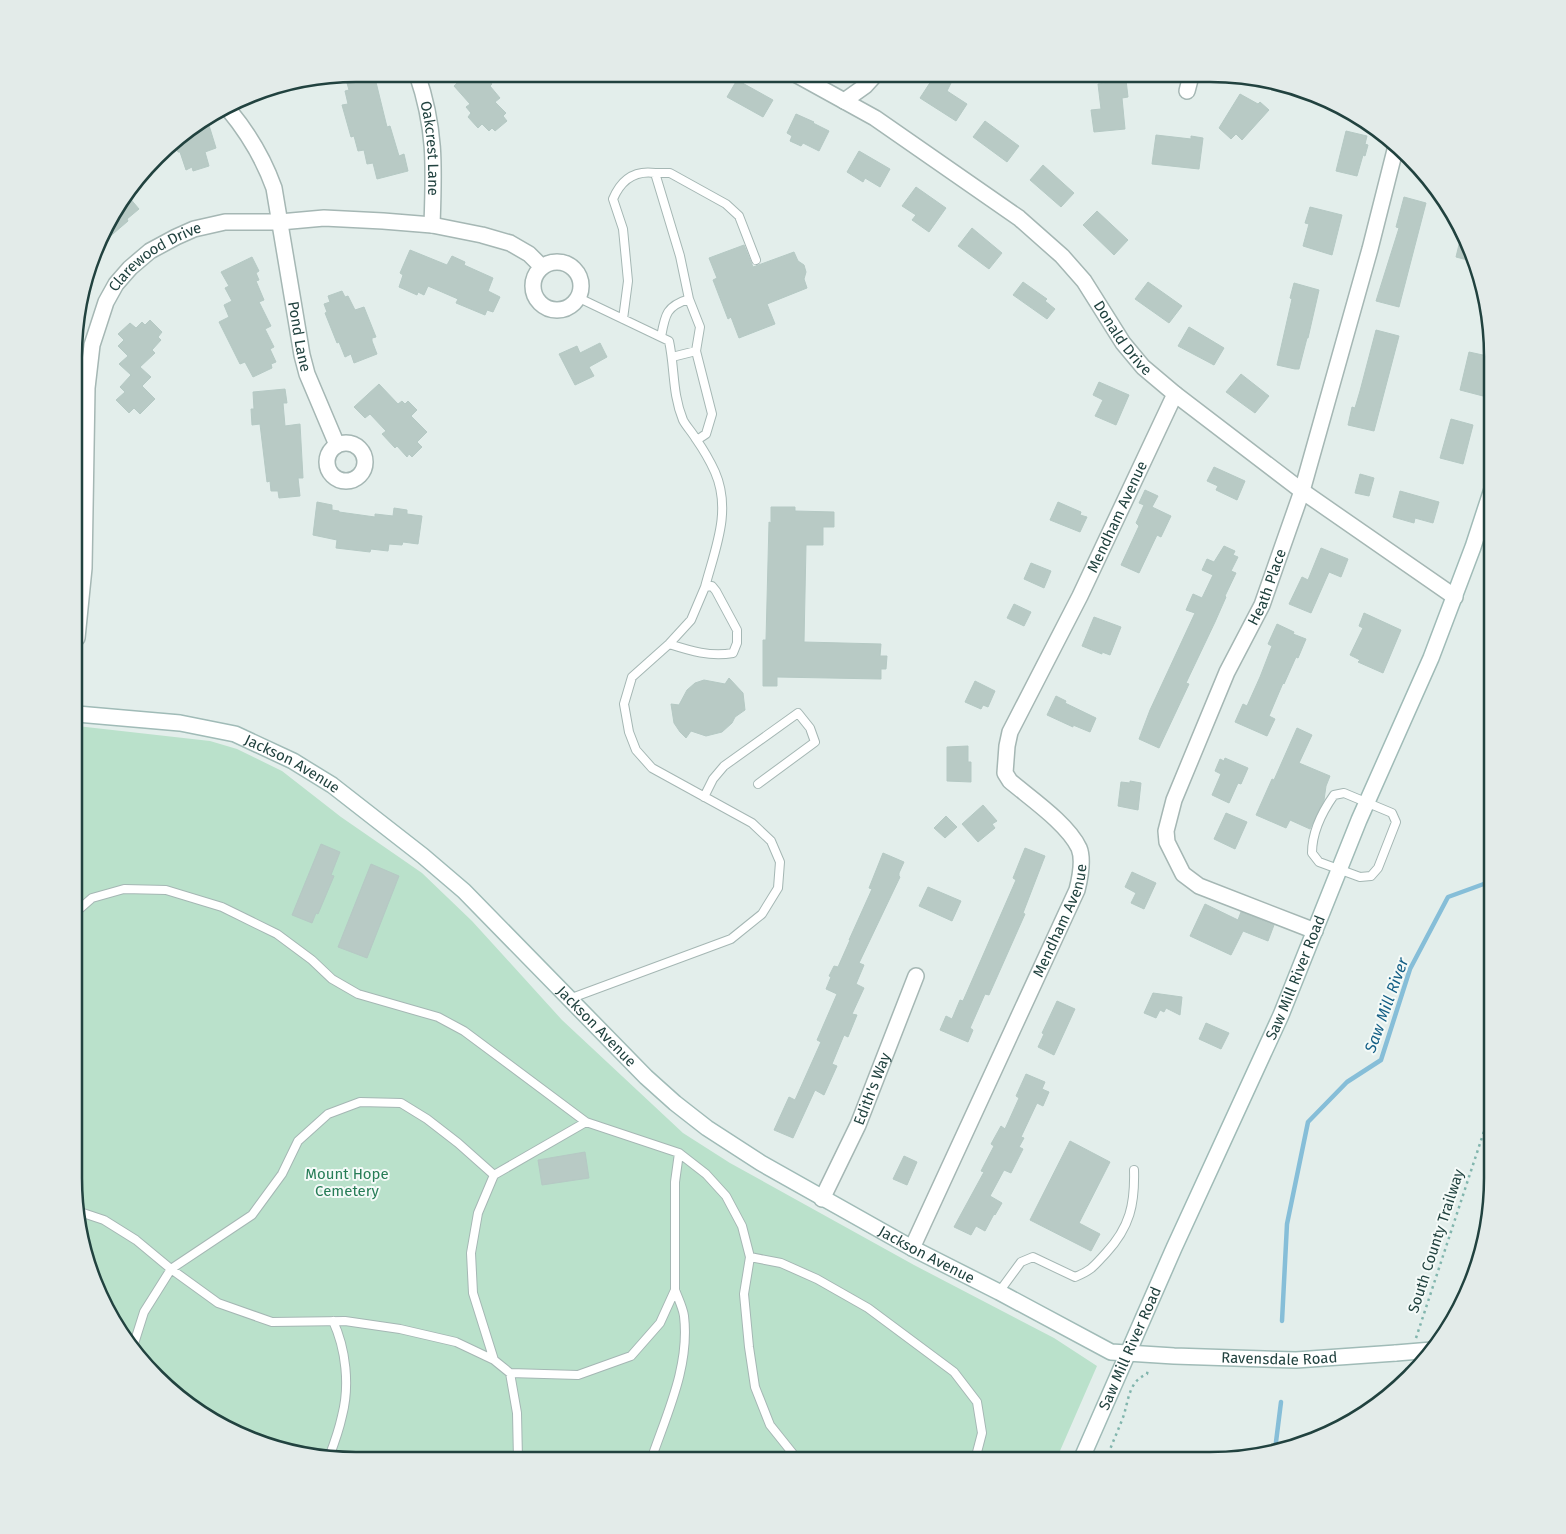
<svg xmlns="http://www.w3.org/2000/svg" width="1566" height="1534" viewBox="0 0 1566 1534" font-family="'Fira Sans',sans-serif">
<rect width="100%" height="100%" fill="#e3eeeb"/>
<path fill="#bae1cb" d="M77,726L210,741L237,749L282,771L341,817L422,873L472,921L562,1020L683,1133L730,1163L914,1265L1054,1338L1097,1366L1056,1460H338L231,1431L184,1402L132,1350L89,1269L74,1196Z"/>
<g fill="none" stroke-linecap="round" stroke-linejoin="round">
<path stroke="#86bed8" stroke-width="4.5" d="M1282,1321L1287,1224L1308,1122L1347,1082L1381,1060L1410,969L1448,897L1492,881
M1275,1450L1281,1402"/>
</g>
<path fill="#b8cac5" stroke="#b5c9c4" d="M356,74H374L387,127L390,126L399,156L404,154L408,171L377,179L373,163L367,164L364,150L358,151L354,136L351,137L342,105L348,104L345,91L349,90L345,76Z
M449,74H484L492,84L490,86L500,98L495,102L506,113L503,116L507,121L495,131L492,128L489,131L482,124L478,128L468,117L471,113L466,107L470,104L454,86L457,83Z
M935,75H939L951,83L947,91L967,104L956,121L920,98Z
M737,80L773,100L763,117L727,97Z
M1126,80L1128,97L1122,98L1125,129L1094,132L1091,110L1101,109L1098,84Z
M1240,94L1258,104L1260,102L1269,110L1242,140L1236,134L1231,139L1219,128Z
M796,114L814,122L813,123L829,131L819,151L803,143L801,146L790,141L792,136L787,133Z
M985,121L1019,146L1007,162L973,137Z
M208,122L216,148L205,152L209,166L193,171L192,167L186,170L180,152H178L174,141Z
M1346,131L1367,136L1365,144L1368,145L1365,156L1363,155L1357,176L1336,171Z
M1156,135L1191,139V136L1203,138L1199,169L1152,164Z
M859,151L890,169L880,187L865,178L863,182L847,172Z
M1043,165L1074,193L1061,207L1030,180Z
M916,187L946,208L929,232L912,220L916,215L902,206Z
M128,196L139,209L127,219L128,221L100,245L111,215Z
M1404,197L1426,203L1399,307L1376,301L1399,228L1396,227Z
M1310,207L1342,215L1332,255L1303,246L1309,224L1305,223Z
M1097,211L1128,240L1114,255L1083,225Z
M972,228L1002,253L989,269L958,246Z
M1461,236L1467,247L1475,262L1456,257Z
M744,245L753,267L794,252L798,261L804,265L806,272L804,279L807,288L767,304L775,324L739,338L731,317L728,319L713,280L717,278L709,258Z
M410,250L447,265L452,256L465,262L464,265L493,278L488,291L500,297L493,312L487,310L485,315L456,303L458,299L428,286L424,295L418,292L417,295L399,287L403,275L400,273Z
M252,257L259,271L256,273L259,280L256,281L264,300L259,302L271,326L265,329L274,347L270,349L276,362L271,364L272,368L253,377L245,362L240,364L219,322L229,317L224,305L232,301L225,288L229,286L221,272Z
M1023,282L1047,299L1045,301L1055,309L1047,319L1013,295Z
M1148,282L1182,306L1169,323L1135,299Z
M1294,283L1319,290L1308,338H1307L1299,369H1295L1277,365L1292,299L1290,298Z
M342,291L345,297L348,296L355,310L364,307L376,337L372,338V341L377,354L354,363L351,354L345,357L339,342L337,343L325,313L327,312L324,304L330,302L328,296Z
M150,320L162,332L158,337L161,340L152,350L155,353L140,367L151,377L142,386L155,399L140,414L134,408L129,413L116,400L125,392L120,387L131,375L119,364L128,356L118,346L124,340L118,334L130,323L136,328L142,322L145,325Z
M1189,327L1224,348L1214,365L1178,346Z
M1376,330L1399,336L1374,431L1348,425L1352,407L1355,408L1360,391Z
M600,343L607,357L589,367L594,376L575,385L559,354L577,346L580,353Z
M1469,352L1492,357L1483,396L1460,390Z
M1241,374L1269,396L1255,413L1226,392Z
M1099,382L1129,395L1116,425L1095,416L1103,400L1093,395Z
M379,384L398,404L402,401L405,404L408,401L417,410L411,416L427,432L417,442L422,447L412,457L409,454L407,457L397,446L395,448L382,434L386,431L370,414L365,418L354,407Z
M285,389L287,403H283L285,426L300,424L303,478H298L300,496L279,498L278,491H271L270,481L267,482L260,424L252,425L251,409H254L253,392Z
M1451,419L1473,425L1463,464L1440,458Z
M1214,467L1245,481L1237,500L1216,490L1218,486L1207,481Z
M1360,474L1374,478L1369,496L1355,493Z
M1145,490L1158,496L1152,507L1171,516L1161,537L1157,535L1139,573L1121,565L1139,526L1136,523L1144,505L1139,503Z
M1400,491L1439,502L1433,523L1415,518L1414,523L1393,517Z
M317,502L332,505V510L339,511V512L375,517V514L393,516L394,508L407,510V514L422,516L418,544L403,542L402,545L389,544L388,551L371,549L370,552L336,548L337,540L313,535Z
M1058,502L1081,512L1080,515L1087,517L1080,532L1050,520Z
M771,507H795V511L834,512V527H823V545H806L804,642L881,644L880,656H887L886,669H881V679L777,677V686H763V640H766L769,522L771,523Z
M1224,546L1235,551L1233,555L1238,557L1231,571L1236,573L1225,596L1226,597L1215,622L1186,683L1189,684L1159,748L1139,739L1150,710L1195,613L1186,610L1193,594L1202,598L1213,575L1202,570L1207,559L1214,562Z
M1321,548L1348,559L1341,577L1329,572L1311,613L1289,604L1302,577L1308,580Z
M1031,563L1051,571L1044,588L1024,579Z
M1014,604L1031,612L1024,626L1007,618Z
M1364,613L1401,630L1383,673L1358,662L1360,660L1350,655L1363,628L1359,626Z
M1094,617L1121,627L1110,655L1102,652V654L1082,646Z
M1277,624L1294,632L1293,634L1306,639L1298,658L1296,657L1284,684L1283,683L1269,716L1275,719L1267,736L1235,722L1243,704L1247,706L1260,677L1272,646L1268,644Z
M729,678L743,693L745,710L735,717L732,723L722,732L706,736L691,731L686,738L680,732L674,723L671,704L679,705L687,690L695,683L704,680L725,684Z
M975,681L995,691L988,707L983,705L981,709L965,702Z
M1056,696L1066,701L1065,703L1096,718L1090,732L1073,725V727L1047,715Z
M1297,728L1312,735L1299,763L1330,776L1326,786L1324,800L1310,829L1290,820L1286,828L1256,815L1272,779L1274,780Z
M968,746V762H971V782L947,781V747Z
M1225,758L1248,768L1241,784L1238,783L1229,803L1212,795L1221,774L1215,771L1220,759L1224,761Z
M1130,781L1141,783L1138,810L1118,806L1121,782L1130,783Z
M983,805L997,821L992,824L995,828L978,842L962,824Z
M1226,813L1247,822L1235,849L1214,839Z
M946,816L957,827L945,838L934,828Z
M321,844L340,852L331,875L334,876L318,914L316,913L312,923L292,915Z
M1025,848L1045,856L1023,913L1025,914L989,995L985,994L970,1028L973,1030L968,1042L940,1030L946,1016L952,1019L960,1000L963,1001L1016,880L1013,878Z
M883,853L904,862L899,873V876L900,877L859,963L864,965L856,984L864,988L852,1014L857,1015L848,1037L844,1035L832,1064L837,1066L824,1095L815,1090L793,1138L774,1130L789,1097L795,1100L821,1042L817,1040L837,994L826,989L831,977L829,976L834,966L838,967L850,940H849L872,889L869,888Z
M371,864L399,876L367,958L338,947Z
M1132,872L1156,883L1144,909L1131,903L1136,893L1125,887Z
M928,887L961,901L952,921L919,906Z
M1205,904L1238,920L1241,912L1274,925L1268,941L1243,931L1231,955L1190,936Z
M1153,993L1182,997L1180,1015L1166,1008L1164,1012L1160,1010L1156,1018L1144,1013Z
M1057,1001L1075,1009L1054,1055L1038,1047L1044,1034L1042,1033Z
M1206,1023L1229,1033L1221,1049L1199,1039Z
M1026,1074L1045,1082L1042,1089L1049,1092L1043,1106L1037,1103L1021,1137L1024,1138L1019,1147L1023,1149L1011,1173L1004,1170L990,1196L1002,1203L995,1215L994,1214L985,1231L976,1226L971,1235L954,1227L984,1172L981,1171L994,1146L991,1144L1001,1126L1005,1129L1019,1098L1016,1096Z
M1070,1141L1110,1162L1079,1223L1100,1234L1091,1251L1030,1220Z
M585,1152L589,1178L542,1185L538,1160Z
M904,1156L917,1162L907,1185L893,1179Z"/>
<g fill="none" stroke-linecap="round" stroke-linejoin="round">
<defs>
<path id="lane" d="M655,173H670L726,204L739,216L756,260
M579,298L669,341C675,369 672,393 683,420C686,426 692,432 696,439C703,449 710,461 715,472C732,511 715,549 705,587
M623,319L628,281L623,229L613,199C621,180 634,170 655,173L680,256L689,299L700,327L696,351L712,414L706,434L697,440
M661,337C665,315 666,306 689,299
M672,357L696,351
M1344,793L1392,813L1396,822L1378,868L1371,876L1360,877L1319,862L1312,853C1312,833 1322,812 1334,795Z
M704,797L713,779L724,766L798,713L810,728L815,742L758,784
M76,912L92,898L124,889L166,890L222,907L277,934L312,960L332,979L358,994L438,1017L464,1031L586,1122L679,1153L706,1174L726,1196L742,1226L750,1257L744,1294L749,1347L755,1387L770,1425L798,1460
M569,999L731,939L762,914L778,888L780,862L771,841L752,823L652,768L636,750L629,732L624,704L632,677L669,644L691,620L705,587L712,586L716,591L737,630V643L733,653C710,657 691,651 669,644
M77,1211L104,1220L136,1240L171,1269L218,1303L272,1322L345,1321L400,1329L456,1342L494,1360L510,1373L578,1375L631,1356L660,1323L675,1290V1182L679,1153
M750,1257L781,1263L817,1279L868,1308L954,1372L977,1402L982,1433L975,1460
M999,1292L1021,1262L1033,1257L1075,1277C1092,1270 1094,1266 1106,1253C1130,1227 1135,1204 1134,1170
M132,1350L144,1312L171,1269L252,1215L282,1174L298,1141L328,1114L360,1102L401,1103L427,1119L458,1143L494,1175
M494,1360L473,1293L471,1253L478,1213L494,1175L586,1122
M510,1373L517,1413L518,1460
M329,1457C334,1444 339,1430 342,1416C350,1386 346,1349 333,1321
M651,1460C667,1413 690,1366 684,1316C683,1308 678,1298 675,1290"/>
<g id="street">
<path id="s1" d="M417,74C436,129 434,168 432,225"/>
<path id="s2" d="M797,75L875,118L1019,218L1062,256L1084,281L1123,343L1143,367L1175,394L1302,491L1455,597"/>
<path d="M1187,91L1191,76"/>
<path d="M844,101L865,86L875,75"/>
<path id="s3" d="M229,110C248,133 264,160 274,188L302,355L307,374L337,445"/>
<circle cx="557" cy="286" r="24"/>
<circle cx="346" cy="462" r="19"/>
<path id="s4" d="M77,638L84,568L87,388L92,345L106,302L116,284L130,268L150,251L176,237L194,229L225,222H280L324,218L383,221L432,225L482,235L510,243L529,254L542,267"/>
<path id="s5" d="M1315,931L1199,886L1183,874L1167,842L1166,831L1174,800L1227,672L1262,605L1302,491L1370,249L1395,150"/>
<path id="s6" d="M822,1199L858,1125L916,976"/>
<path id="s7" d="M912,1248L1077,890C1080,878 1084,860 1079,848C1068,824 1030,798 1010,781L1005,773L1007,746L1010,732L1080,596L1175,394"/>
</g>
<g id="secondary">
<path id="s8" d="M77,714L180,723L235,734L293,761L332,785L423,856L464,891L646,1077L675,1103L707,1128L761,1163L912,1248L999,1292L1111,1352L1174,1356L1296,1360L1396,1353"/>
<path id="s9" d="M1081,1460L1174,1248L1281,1015L1359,820L1431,658L1473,547L1492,489"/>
</g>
</defs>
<use href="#lane" stroke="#a5b7b4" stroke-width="10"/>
<use href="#street" stroke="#a5b7b4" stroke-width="18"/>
<use href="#secondary" stroke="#a0bbb7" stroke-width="18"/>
<path stroke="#81b5ad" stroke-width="2.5" stroke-dasharray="2.5 4" stroke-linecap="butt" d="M1416,1338L1492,1107
M1402,1383L1407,1367
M1106,1460C1111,1446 1117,1433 1122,1420C1129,1403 1127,1382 1147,1374L1148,1369"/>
<use href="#lane" stroke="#fff" stroke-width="8"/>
<use href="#street" stroke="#fff" stroke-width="15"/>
<use href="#secondary" stroke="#fff" stroke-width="15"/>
<defs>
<path id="secondary-bridge" d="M1396,1353L1432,1350"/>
</defs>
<use href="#secondary-bridge" stroke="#a0bbb7" stroke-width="18" stroke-linecap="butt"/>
<use href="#secondary-bridge" stroke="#fff" stroke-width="15"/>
</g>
<g text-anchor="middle" stroke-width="4" stroke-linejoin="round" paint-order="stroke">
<g font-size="15" fill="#21423f" stroke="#f4faf8">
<text dy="5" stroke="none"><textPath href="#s1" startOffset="76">Oakcrest Lane</textPath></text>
<text dy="5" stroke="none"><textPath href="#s4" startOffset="408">Clarewood Drive</textPath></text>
<text dy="5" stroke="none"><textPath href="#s3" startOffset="241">Pond Lane</textPath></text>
<text dy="5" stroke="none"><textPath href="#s2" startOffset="424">Donald Drive</textPath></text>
<text dy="5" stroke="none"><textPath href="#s7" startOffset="825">Mendham Avenue</textPath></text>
<text dy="5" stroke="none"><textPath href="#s5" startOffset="456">Heath Place</textPath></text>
<text dy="5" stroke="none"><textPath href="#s8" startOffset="224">Jackson Avenue</textPath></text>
<text dy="5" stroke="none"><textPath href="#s7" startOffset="360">Mendham Avenue</textPath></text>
<text dy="5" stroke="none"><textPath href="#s9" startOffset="528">Saw Mill River Road</textPath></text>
<text dy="5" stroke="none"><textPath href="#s8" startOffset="628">Jackson Avenue</textPath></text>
<text dy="5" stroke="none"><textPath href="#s6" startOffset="121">Edith's Way</textPath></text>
<text transform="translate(1436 1241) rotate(-72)" y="5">South County Trailway</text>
<text dy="5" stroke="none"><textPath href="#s8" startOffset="1032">Jackson Avenue</textPath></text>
<text dy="5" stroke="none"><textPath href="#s9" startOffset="122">Saw Mill River Road</textPath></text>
<text dy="5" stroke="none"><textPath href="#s8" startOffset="1409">Ravensdale Road</textPath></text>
</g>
<g font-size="15" fill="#277d57" stroke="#f4faf8">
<text x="347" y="1179">Mount Hope<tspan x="347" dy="17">Cemetery</tspan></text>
</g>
<g font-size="16" font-style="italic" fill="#145f85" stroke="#f4faf8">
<text transform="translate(1386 1005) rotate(-70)" y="6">Saw Mill River</text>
</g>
</g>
<path d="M0 0H1566V1534H0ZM356 82H1210A274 274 0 0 1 1484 356V1178A274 274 0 0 1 1210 1452H356A274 274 0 0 1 82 1178V356A274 274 0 0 1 356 82Z" fill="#e3ebe9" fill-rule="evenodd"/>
<path fill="none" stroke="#21423f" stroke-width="2.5" d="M356 82H1210A274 274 0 0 1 1484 356V1178A274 274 0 0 1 1210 1452H356A274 274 0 0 1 82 1178V356A274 274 0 0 1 356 82Z"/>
</svg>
